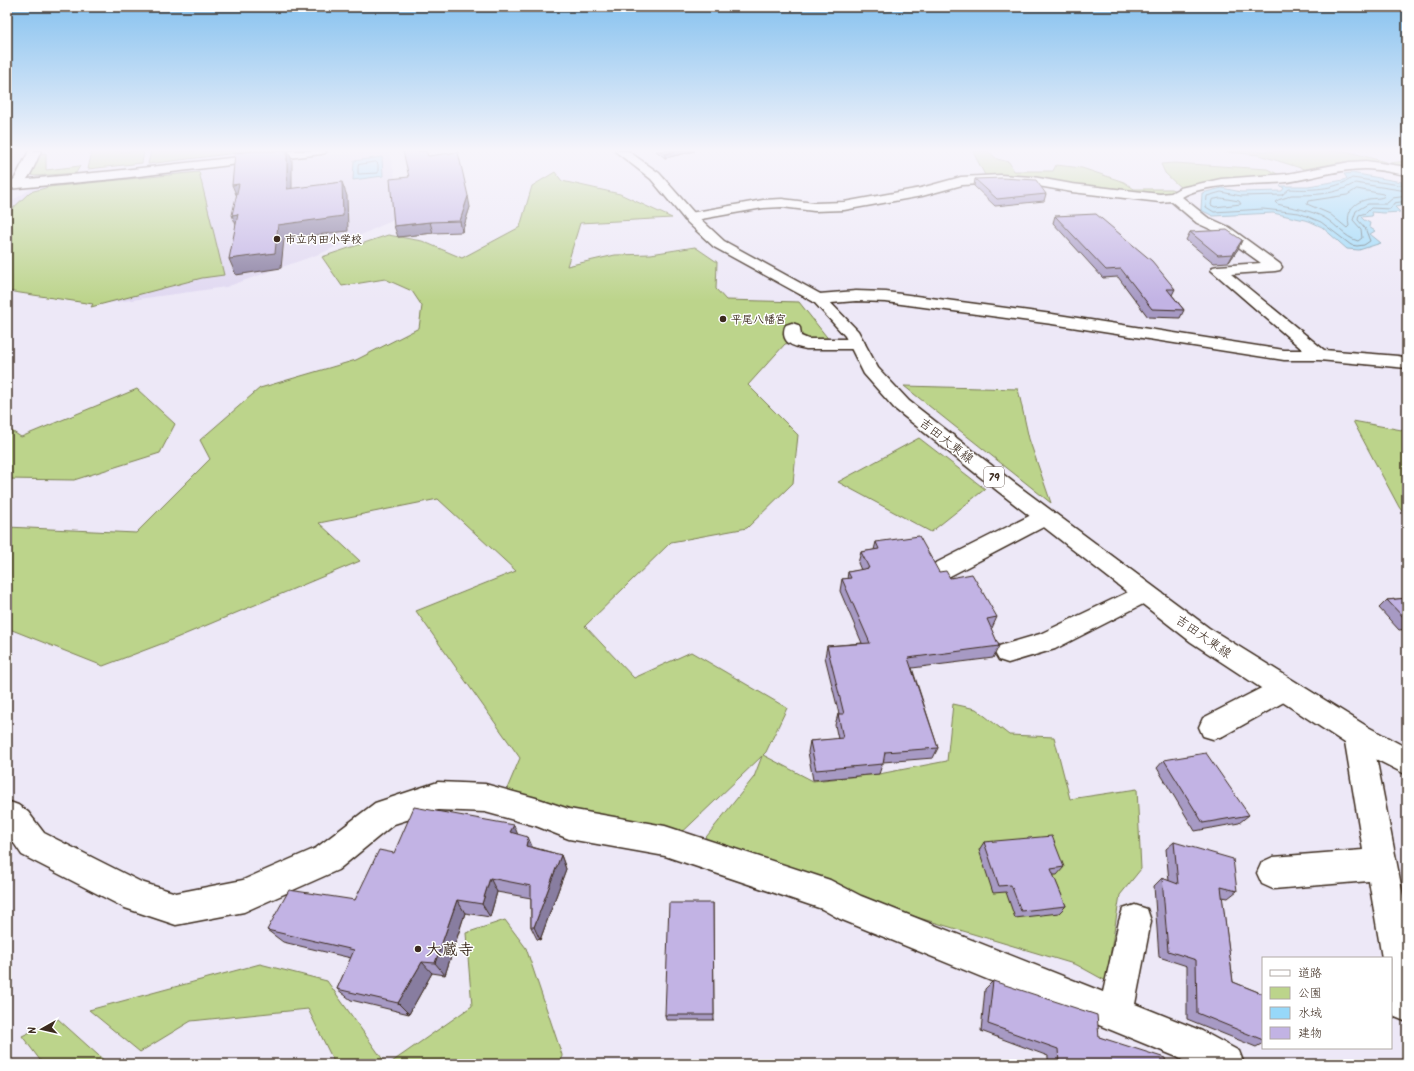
<svg xmlns="http://www.w3.org/2000/svg" width="1414" height="1071" viewBox="0 0 1414 1071" font-family="Kalam,'Klee One',sans-serif">
<rect width="100%" height="100%" fill="#ede8f7"/>
<filter id="ink" filterUnits="userSpaceOnUse"><feTurbulence type="fractalNoise" baseFrequency=".025" numOctaves="2"/><feDisplacementMap in="SourceGraphic" scale="8" xChannelSelector="R" yChannelSelector="G"/><feConvolveMatrix kernelMatrix="1 2 1 2 8 2 1 2 1" color-interpolation-filters="sRGB"/></filter>
<g filter="url(#ink)">
<path fill="#e0d8f1" d="M372,151H389L404,215L322,253L226,287L109,303L7,287V204L34,187Z"/>
<path fill="#bcd48b" stroke="#7c7f54" d="M92,151H144L142,163L88,169Z
M151,151H253L148,164Z
M974,151H988L997,159L1009,162L1014,171H1053L1056,165L1082,168L1124,182L1134,189H1171L1176,191L1164,195L986,177L974,154Z
M1218,151H1346L1389,163L1407,161V169L1349,161L1304,169L1259,155Z
M46,153V170L80,166L76,173L35,176L31,175L38,154Z
M1174,163L1267,169L1282,176L1184,191L1165,173L1161,164Z
M199,172L224,275L202,278L91,307L93,304L7,291V214L30,192L49,187Z
M555,172L562,181L620,194L672,218L580,223L567,266L615,255L651,254L695,247L717,262L716,289L726,300L799,302L830,341L797,342L785,344L748,385L798,435L793,483L747,528L671,542L585,626L634,678L691,652L787,708L766,752L763,755L813,781L879,774L947,761L953,704L976,709L1009,735L1054,737L1070,799L1137,789L1141,869L1120,895L1106,981L1077,965L695,851L754,777L762,756L671,843L501,803L520,758L416,611L516,571L438,499L319,523L360,561L169,641L103,666L7,628V527L136,533L210,459L200,440L260,388L356,360L419,328L422,306L412,291L385,279L342,286L322,257L388,235L422,241L462,258L520,227L532,186Z
M904,386L1018,389L1029,439L1051,503Z
M137,389L175,424L160,453L74,480L7,479V428L21,437Z
M1353,421L1407,431V518L1399,507Z
M919,438L985,489L931,532L838,482Z
M505,920L526,948L562,1055L561,1064H389L472,1006L466,933Z
M260,964L327,981L386,1064H335L308,1009L191,1021L140,1052L89,1010Z
M58,1019L108,1064H43L22,1036Z"/>
<path fill="#97d8f9" stroke="#7292a1" d="M382,157L383,176L353,180L354,161Z
M1352,173L1407,183V205L1395,207L1400,212L1384,213L1371,212L1372,216L1361,217L1364,220L1370,223L1369,227L1375,231L1370,234L1381,243L1359,250L1347,249L1322,227L1309,221L1273,213L1213,216L1201,210L1202,193L1222,188L1241,192L1282,191L1284,188L1280,186H1308L1344,180L1347,178L1344,174Z"/>
<g fill="none" stroke-linecap="round" stroke-linejoin="round">
<path stroke="#607076" stroke-width="1" d="M376,162L378,164V173L358,174V165Z
M1407,186L1352,178C1335,190 1309,190 1289,189L1282,195L1241,196L1221,192L1207,196L1206,207L1214,212L1263,209L1299,213L1321,222L1351,245L1357,246L1364,245L1370,241L1365,228L1358,220L1359,215L1366,213L1371,208L1390,209L1394,203L1407,201
M1357,189L1383,194L1385,196C1380,199 1375,198 1369,199C1354,202 1346,210 1349,226L1347,228L1330,214L1307,204L1308,201L1347,195Z
M1407,191L1355,183C1336,195 1313,195 1291,195C1286,199 1279,198 1275,202L1277,204C1293,208 1311,210 1325,218C1337,225 1344,237 1358,241L1362,238L1361,229L1353,220L1356,211L1368,204H1386L1393,198L1407,196
M1221,198L1239,201L1241,204L1215,207L1211,205L1212,200Z"/>
<defs>
<path id="minor" d="M29,151H41C35,163 27,191 11,187L9,184L15,178Z
M1366,161L1407,167V175C1393,173 1379,169 1365,169C1338,169 1313,178 1287,182C1258,185 1207,182 1182,197L1207,217L1229,227L1280,264L1282,267L1280,270L1275,271L1231,274L1324,350L1398,356L1407,358V368L1319,360H1284L1052,324L886,302L856,301L819,304L814,302L811,299L814,296L819,294L856,291L886,292L1052,314L1284,350H1303L1211,270L1213,267L1218,266L1261,263L1219,233L1197,223L1171,201L1160,202L1072,192L1033,185L1000,183L962,185L922,196L844,210L814,211L782,207L763,208L690,221L685,220L683,217L685,214L690,213L763,200L782,199L814,203L844,202L921,188L961,177L1000,175L1033,177L1072,184L1160,194L1171,193L1180,188L1221,179L1287,174L1350,162Z
M792,323L798,325L800,328L801,336L808,339H857L863,340L865,344L863,348L857,349H806C796,347 785,345 784,334C784,330 784,328 786,325Z
M1045,509L1053,512L1056,517L1053,522L950,576L942,579L934,576L931,570L934,564L1037,512Z
M1145,584L1153,587L1157,593L1153,599L1055,649L1008,663L999,660L995,653L999,646L1040,634Z
M1284,678L1293,681L1297,689L1293,697L1223,736L1213,739L1203,736L1199,727L1203,718L1275,681Z
M1358,724L1368,727L1372,736L1407,916V1022L1395,1017L1391,1009V958H1382L1369,881L1273,889L1262,884L1257,873L1262,862L1273,857L1363,850L1344,736L1348,727Z
M438,782L485,784L536,798L569,809L665,826L830,880L861,896L1103,992L1119,921L1123,909L1135,905L1147,909L1151,921L1135,1004L1202,1031L1239,1051L1244,1064H1189L1177,1057L840,919L822,909L665,856L569,839L536,826L485,812L438,810L394,824L338,870L255,907L244,912L176,925L125,908L22,855L7,833V801L18,805L28,812L44,833L141,882L176,893L243,880L316,848L375,803Z"/>
<path id="primary" d="M291,151H327L325,153L321,154L114,179L7,189V181L114,171Z
M615,151H628L659,173L695,214L724,241L824,296L858,331L878,368L909,401L1013,482L1209,628L1368,727L1407,748V775L1348,745L1191,642L999,492L895,409L864,374L845,336L814,302L714,247L685,220L651,179Z"/>
</defs>
<use href="#minor" stroke="#3b2a1e" stroke-width="3"/>
<use href="#primary" stroke="#3b2a1e" stroke-width="3"/>
<use href="#minor" fill="#fff" fill-rule="evenodd"/>
<use href="#primary" fill="#fff" fill-rule="evenodd"/>
</g>
<path fill="#a79ac4" stroke="#3b2a1e" d="M656,151H695L665,158Z
M428,156L470,207L462,232L433,233L398,237L409,177Z
M975,179L1046,194L1044,201L995,206L974,186Z
M1055,216L1175,289L1172,295L1184,310L1180,318L1148,317L1118,277L1103,278L1053,223Z
M1190,232L1242,240L1238,249L1229,262L1214,263L1186,240Z
M876,542L939,572L950,578L997,617L992,628L991,629L999,646L993,658L912,668L938,748L933,758L883,762L879,774L813,780L808,752L810,741L838,739L835,725L838,714H839L825,657L827,646L862,643L840,591L842,579H847L848,572L861,570L858,563L861,552L874,550Z
M1407,598V629L1399,630L1379,608L1387,600Z
M1164,760L1249,815L1239,823L1195,831L1157,768Z
M517,834L532,847L561,855L566,869L540,940L537,939L531,927V898L497,892L490,917L465,913L445,975L432,973L409,1014L351,1000L337,989L351,958L283,942L267,930L355,900L394,853Z
M984,842L1064,867L1057,875H1053L1066,906L1059,913L1015,918L1006,892L993,893L979,850Z
M1174,842L1237,891L1228,898L1222,897L1233,982L1263,994V1043L1256,1047L1187,1019V966L1159,957L1154,886L1162,878L1169,881L1166,849Z
M713,903L714,1020H666L665,1015Z
M993,981L1099,1037L1166,1064H1048V1056L981,1031L985,989Z"/>
<path fill="#887da0" stroke="#3b2a1e" d="M287,151H288L292,160V203L287,189Z
M678,151H695L665,158V154Z
M342,182L347,196L348,231L284,239L281,268L236,275L229,259L278,225Z
M239,184L238,199L232,185Z
M468,196L470,207L462,232L460,221Z
M238,214V230L232,215Z
M430,222L433,233L398,237L394,226Z
M1242,240L1238,249L1229,262L1233,254Z
M514,825L520,840L510,832Z
M528,837L534,851L526,846Z
M561,855L566,869L540,940L534,927Z
M490,878L497,892L490,917L482,904Z
M457,900L465,913L445,975L435,963Z
M422,962L432,973L409,1014L398,1003Z"/>
<path fill="#c2b3e4" stroke="#3b2a1e" d="M254,151H287V189L342,182L343,216L278,225L275,253L229,259L238,214L232,215L239,184L232,185L235,153Z
M403,151H426L428,156L458,152L468,196L460,221L430,222L394,226L390,179L409,177Z
M661,151H678L665,154Z
M1002,178L1036,180L1046,194L997,199L975,179Z
M1096,214L1152,261L1175,289H1167L1184,310L1152,309L1121,269L1106,270L1055,216Z
M1227,230L1242,240L1233,254L1218,255L1190,232Z
M919,536L939,572L946,571L950,578L972,574L997,617L987,619L999,646L908,658L938,748L885,752L883,764L816,770L810,741L843,738L838,714H844L827,646L870,643L842,579L851,578L848,572L869,568L861,552L879,549L876,542Z
M1407,598V621L1387,600Z
M1206,753L1249,815L1203,823L1164,760Z
M414,807L514,825L510,832L528,837L526,846L561,855L534,927H531V886L490,878L482,904L457,900L435,963L422,962L398,1003L337,989L354,950L267,930L289,890L355,900L379,850L394,853Z
M1052,836L1064,867L1051,869L1066,906L1021,911L1011,885L999,886L984,842Z
M1174,842L1233,859L1237,891L1221,887L1233,982L1263,994V1040L1197,1013L1196,960L1168,951L1162,878L1178,884Z
M669,903H713L714,1015H665Z
M993,981L1097,1015L1099,1037L1165,1058L1166,1064H1059L1058,1049L988,1024Z"/>
</g>
<linearGradient id="sky" x2="0" y2="1"><stop stop-color="#87c2ef"/><stop offset="0.5" stop-color="#f7f5fb"/><stop offset="1" stop-color="#f7f5fb" stop-opacity="0"/></linearGradient>
<rect width="1414" height="301" fill="url(#sky)"/>
<g fill="#3b2a1e" stroke="#fff" stroke-width="1.5">
<circle cx="277" cy="239" r="4"/>
<circle cx="723" cy="319" r="4"/>
<circle cx="418" cy="949" r="4"/>
</g>
<g text-anchor="middle" stroke-width="3" stroke-linejoin="round" paint-order="stroke">
<g font-size="11" font-weight="bold" fill="#3b2a1e" stroke="#fff" text-anchor="start">
<text x="285" y="243">市立内田小学校</text>
<text x="731" y="323">平尾八幡宮</text>
</g>
<rect fill="#fff" stroke="#766a62" stroke-width="1" x="984" y="467" width="20" height="20" rx="3"/>
<g font-size="12" font-weight="bold" fill="#3b2a1e">
<text x="994" y="481">79</text>
</g>
<g font-size="13" fill="#3b2a1e" stroke="#fff">
<text transform="translate(947 440) rotate(38)" y="5">吉田大東線</text>
<text transform="translate(1204 636) rotate(35)" y="5">吉田大東線</text>
</g>
<g font-size="16" font-weight="bold" fill="#3b2a1e" stroke="#fff" text-anchor="start">
<text x="426" y="955">大蔵寺</text>
</g>
</g>
<rect width="1414" height="1071" fill="none" stroke="#fff" stroke-width="24"/>
<rect x="12" y="12" width="1390" height="1047" fill="none" stroke="#3b2a1e" stroke-width="1.5" filter="url(#ink)"/>
<rect x="1262" y="957" width="130" height="92" fill="#ffffff" stroke="#b1aaa5"/>
<rect x="1270" y="970" width="20" height="6" fill="#ffffff" stroke="#b1aaa5"/>
<text x="1298" y="977" font-size="12" fill="#3b2a1e">道路</text>
<rect x="1270" y="987" width="20" height="12" fill="#bcd48b" stroke="#b1aaa5"/>
<text x="1298" y="997" font-size="12" fill="#3b2a1e">公園</text>
<rect x="1270" y="1007" width="20" height="12" fill="#97d8f9" stroke="#b1aaa5"/>
<text x="1298" y="1017" font-size="12" fill="#3b2a1e">水域</text>
<rect x="1270" y="1027" width="20" height="12" fill="#c2b3e4" stroke="#b1aaa5"/>
<text x="1298" y="1037" font-size="12" fill="#3b2a1e">建物</text>
<g transform="translate(42 1029) rotate(262)" stroke="#ffffff" stroke-width="3" paint-order="stroke">
<path d="M0-3L7 15L0 10L-7 15Z" fill="#3b2a1e"/>
<text y="-6" font-size="11" font-weight="bold" text-anchor="middle" fill="#3b2a1e">N</text>
</g>
</svg>
